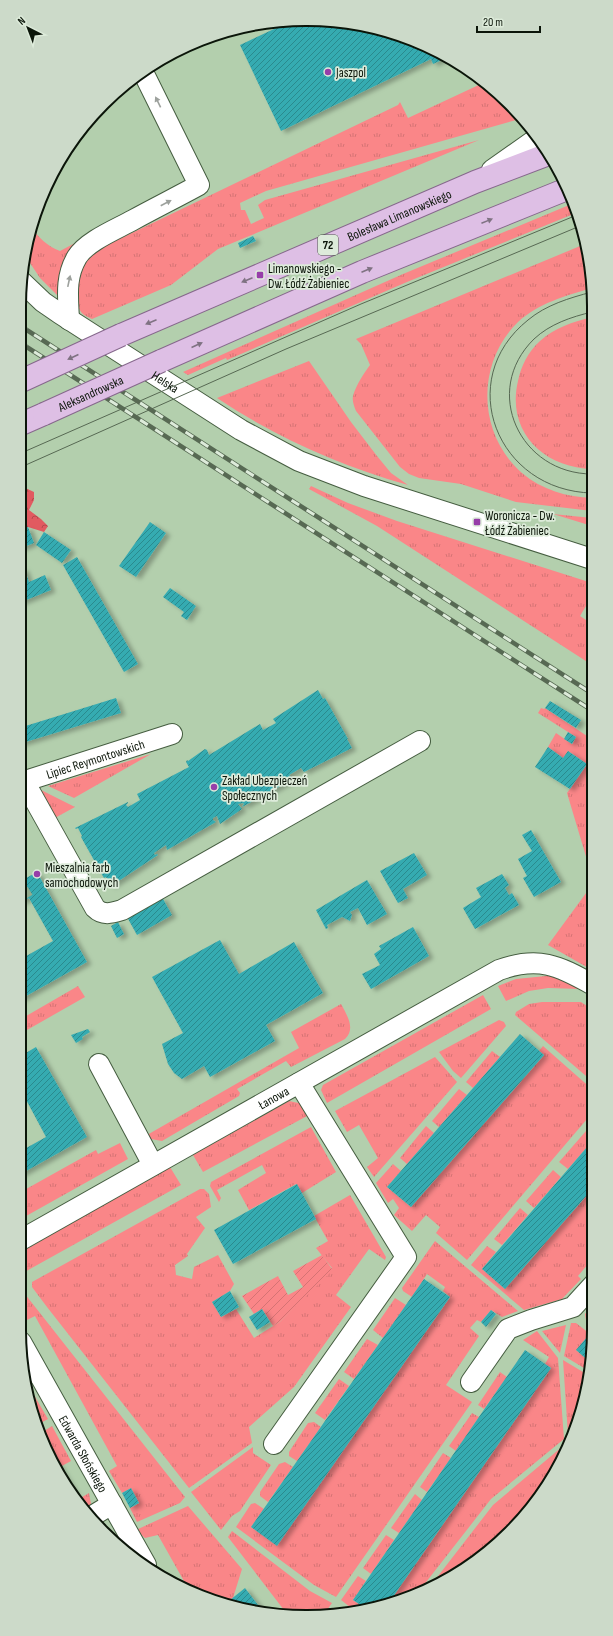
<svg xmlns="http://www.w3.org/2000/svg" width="613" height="1636" viewBox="0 0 613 1636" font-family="'Sofia Sans Condensed',sans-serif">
<defs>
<pattern id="grass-tufts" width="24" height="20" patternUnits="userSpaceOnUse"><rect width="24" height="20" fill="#fa8688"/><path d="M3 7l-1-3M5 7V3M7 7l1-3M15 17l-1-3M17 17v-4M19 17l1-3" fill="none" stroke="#d57374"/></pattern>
<pattern id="forest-crowns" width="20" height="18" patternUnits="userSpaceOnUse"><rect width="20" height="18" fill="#e15a60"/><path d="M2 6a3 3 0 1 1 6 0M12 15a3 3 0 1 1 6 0" fill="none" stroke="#b5494d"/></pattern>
<pattern id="garden-furrows" width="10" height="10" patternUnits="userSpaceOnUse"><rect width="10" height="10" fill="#fa8688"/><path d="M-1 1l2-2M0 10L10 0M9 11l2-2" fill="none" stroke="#d57374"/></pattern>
<pattern id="building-hatch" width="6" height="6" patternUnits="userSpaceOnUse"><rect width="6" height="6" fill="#36abb1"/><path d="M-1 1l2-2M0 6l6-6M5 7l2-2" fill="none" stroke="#2c8a8e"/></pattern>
<filter id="shadow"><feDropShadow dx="4.5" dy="2.5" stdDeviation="2" flood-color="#0004"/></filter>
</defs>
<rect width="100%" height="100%" fill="#b3cfad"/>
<path fill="url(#grass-tufts)" d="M483,83L523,118L266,191L240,203L241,210H245L251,224L264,218L258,205L265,200L479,140L218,249L171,285L92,319C88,317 83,315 81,312C69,295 77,270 90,256C95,251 103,248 109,244L398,105L400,102L408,118Z
M574,203L576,213L407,282L227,360L226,358L188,375L183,372L403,274Z
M31,227C39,238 47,246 60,251L92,234L60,298L40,278L26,257Z
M585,244L592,269V288C565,296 539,303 518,322C476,363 477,434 522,473C542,490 567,497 592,498V511L516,502L461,484L419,478L409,474L400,467L356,411C354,406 352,401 353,396C356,385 364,373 370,365L361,344L356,339Z
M592,317V469C543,468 506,431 518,381C521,366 528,352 540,341C554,328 573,322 592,317Z
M309,361L351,422L377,456L391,473L408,485C339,465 277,438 217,398Z
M311,486L348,503L397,521L592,583V596L580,616L592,624V665L377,526L309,489Z
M553,514L592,518V526Z
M541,708L544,709L545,708L593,740V880L567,793L587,764L568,751L563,758L548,747L556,733L572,744L576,737L538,713Z
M151,754L74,798L48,786Z
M39,789L75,807L53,819Z
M589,889L593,905V970H592L548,945Z
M556,975L580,989L548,988L529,991L506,1001L498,986L516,979Z
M78,986L85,997L27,1030L21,1019Z
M483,995L491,1009L327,1103L321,1090L323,1085Z
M542,1002H581L593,1010V1082L515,1015L516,1012L529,1004Z
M341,1004C347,1015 356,1029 345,1039L291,1067L286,1061L237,1089L240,1093L239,1096L162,1141L151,1139L147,1135L299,1048L291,1032Z
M499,1020L504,1022L506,1026L461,1078L453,1071L439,1052Z
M543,1046L593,1090V1112L467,1260L436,1233L440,1227L426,1215L412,1231L394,1215L399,1208L393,1199L388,1203L376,1183L393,1164L401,1171L387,1187L411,1207L544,1055L539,1051Z
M492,1051L500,1057L473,1088L466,1082Z
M435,1057L457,1082L374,1177L367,1167L378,1158L359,1125L347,1132L335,1111Z
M459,1089L467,1095L439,1127L432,1121Z
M289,1101L303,1104L309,1115L203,1172L193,1155Z
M426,1126L434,1133L407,1164L400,1158Z
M311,1127L336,1172L302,1193L296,1184L249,1210L238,1190L266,1173L262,1165L217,1190L221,1198L219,1202L210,1186L211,1182Z
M586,1131L594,1139L568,1169L559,1162Z
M120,1143L128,1159L19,1220V1193L96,1150L98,1154Z
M170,1167L181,1185L21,1274L19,1271V1253Z
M553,1170L561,1177L534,1208L526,1201Z
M594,1187V1257L578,1276L581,1279L562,1299L524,1310L471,1265L487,1246L496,1252L482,1269L505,1289Z
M200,1189H204L209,1194L211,1207L196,1217L205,1228L187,1254L188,1256L175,1265L176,1275L192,1279L194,1267L218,1255L234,1284L230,1291L212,1302L221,1317L236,1309L254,1338L281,1321L332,1268L316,1248L328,1241L314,1216L350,1195L386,1257L385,1260L369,1249L336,1295L351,1307L294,1387L249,1427L252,1443L189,1488L47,1307L32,1287V1282Z
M520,1208L528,1215L502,1245L494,1239Z
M435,1241L518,1311L502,1317L491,1310L481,1322L477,1320L470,1328L479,1336L446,1385L472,1402L336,1597L314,1585L236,1527L251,1504L255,1503L264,1509L251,1527L277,1545L450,1297L443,1291L445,1287L427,1274L412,1297L403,1291L402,1288Z
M21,1289L185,1497L180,1503L137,1522L130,1508L139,1503L131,1488L122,1493L109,1471L117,1466L35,1316L23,1322L19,1315V1290Z
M395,1298L406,1305L383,1338L373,1330Z
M594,1304V1326L586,1320L585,1314Z
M571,1323H576L590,1334L576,1350L590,1362L589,1371L564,1356Z
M566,1325L560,1353L542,1331Z
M537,1331L558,1358L564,1439L491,1499L416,1595L388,1604L551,1368L545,1364L549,1357L523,1340Z
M367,1339L378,1345L354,1379L344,1372Z
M563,1360L588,1375C585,1394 584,1421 568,1435Z
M500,1372L507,1377L484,1409L478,1405Z
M339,1379L349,1386L325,1420L315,1413Z
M34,1395L48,1419L37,1425L34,1421L30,1397Z
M472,1413L479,1417L456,1451L449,1446Z
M314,1422L321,1427L297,1461L289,1456V1452L308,1423Z
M52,1426L71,1461L60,1467L41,1433Z
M563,1446L564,1457L535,1504L466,1569L428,1589L493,1505Z
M253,1447V1453L271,1465L240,1511L232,1516L221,1530L191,1492Z
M443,1453L451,1458L427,1492L420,1487Z
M285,1462L293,1467L268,1502L260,1496V1492L279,1464Z
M89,1493L91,1504L83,1509L77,1500Z
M415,1494L422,1500L399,1533L391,1528Z
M188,1506L242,1569L233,1598L225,1604L214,1602L189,1590L158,1535L145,1538L136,1530Z
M232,1531L310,1591L332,1603L325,1613L287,1614L228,1537Z
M386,1535L394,1540L371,1574L363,1568Z
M358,1576L366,1581L353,1600L368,1610C356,1614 350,1607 341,1600Z"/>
<path fill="url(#forest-crowns)" d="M19,485L34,492V500L29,510L41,519L48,526L44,532L28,527L19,531Z"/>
<path fill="url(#garden-furrows)" d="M322,1255L332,1269V1271L281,1321L273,1326L262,1309L254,1314L242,1296L278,1276L288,1295L303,1287L293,1271Z"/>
<path fill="url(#building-hatch)" filter="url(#shadow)" d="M326,20L381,29L446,58L433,64L431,59L281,131L240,45L291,21Z
M253,236L256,241L240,248L238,243Z
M150,522L166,533L136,577L119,566Z
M28,527L34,543L19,549V531Z
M44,532L71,550L62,563L36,545Z
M77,557L138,664L124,672L63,565Z
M24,568L29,582L45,575L51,590L19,603V570Z
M170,588L196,606L187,620L181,616L184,612L163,597Z
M318,690L323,699L325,698L348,739H347L352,748L304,772L301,768L289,775L293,779L242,807L244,804L243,803L238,804L242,809L220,824L217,816L213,818V820L216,822L167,850L166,845L154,853L155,855L157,854L158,855L111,886L106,877L104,878L81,837L82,836L78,828L76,829L75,828L128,802V803L126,805L128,807L140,800L137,794L189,767L186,762L187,760L188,761L205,749L207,750L209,755L260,724L263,730L276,723L273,719Z
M116,698L121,713L19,744V728Z
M550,701L581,720L576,728L545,708Z
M568,732L576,737L572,744L564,739Z
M548,747L563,758L568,751L587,764L570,789L535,767Z
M531,830L561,882L534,897L523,878L527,876L518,859L532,851L522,835Z
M414,853L427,875L403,889L408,898L398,903L380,871Z
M37,872L87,962L19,1000V960L53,941L29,898L19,903V882Z
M502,874L509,885L505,888L509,895L512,893L519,905L475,929L463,908L481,897L476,888Z
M367,880L387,914L367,925L358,908L350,912L352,915L350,921L342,917L327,925L328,928L326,929L316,910Z
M162,897L172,915L137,935L127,917Z
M118,922L124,934L117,938L111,926Z
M413,927L429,956L371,989L362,974L380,965L374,954L381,949L379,946Z
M220,940L239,974L294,942L323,993L266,1025L275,1041L210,1077L204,1066L182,1079L174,1073L168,1064L162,1044L183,1033L152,977Z
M88,1029L90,1032L82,1037L83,1039L76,1043L71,1035Z
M520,1034L544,1055L411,1207L387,1187Z
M36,1047L87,1137L19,1175V1152L46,1137L23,1094L19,1096V1057Z
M594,1139V1187L505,1289L482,1269Z
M297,1184L316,1219L233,1264L214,1230Z
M424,1279L450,1297L277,1546L251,1527Z
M230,1291L239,1307L221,1317L212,1302Z
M262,1309L270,1322L257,1330L249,1317Z
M491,1310L496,1314L486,1327L481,1322Z
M594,1329V1330L590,1362L576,1350Z
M525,1350L551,1368L388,1604L368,1610L353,1600Z
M37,1428L75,1493V1494L73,1495L57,1473Z
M131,1488L139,1503L130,1508L122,1493Z
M245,1588L265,1614L225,1604Z"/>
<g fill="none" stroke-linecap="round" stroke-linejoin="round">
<path stroke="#91aa8c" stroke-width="20" stroke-dasharray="20 10" stroke-linecap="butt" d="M19,892L24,900"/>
<defs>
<g id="minor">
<path d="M492,170L536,139"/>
<path id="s1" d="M22,282L43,302L59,313L241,430L299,461L364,486L592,559"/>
<path d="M69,320C68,297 65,277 77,257C87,241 117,229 133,220C155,208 177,197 199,185L143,72"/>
<path d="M24,781L95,908C103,916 112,913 122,910L420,741"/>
<path id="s2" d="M19,783L172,734"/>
<path d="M99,1064L153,1165"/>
<path id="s3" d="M19,1241L499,970C538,956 558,965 593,985"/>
<path id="s4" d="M21,1342L146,1565"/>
<path d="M471,1382L508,1329L531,1320L573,1307L594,1284"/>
<path d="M274,1444L406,1257L299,1083"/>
<path d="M89,1518L112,1504"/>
</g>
<g id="major">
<path id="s5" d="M121,335L475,182L546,155"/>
<path d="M161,361L362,272L567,189"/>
<path d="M19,425L44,414"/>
</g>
</defs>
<use href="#minor" stroke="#455d40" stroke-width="22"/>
<use href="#major" stroke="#86688c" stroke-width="24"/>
<use href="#minor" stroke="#fff" stroke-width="20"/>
<use href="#major" stroke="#debfe5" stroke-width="22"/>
<path stroke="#576953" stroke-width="1" d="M592,292C569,298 546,305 528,320C453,380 497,491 592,493
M592,312C571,317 550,324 534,339C481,391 520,474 592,474
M19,454L361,304L577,215
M19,468L286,349L580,226"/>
<defs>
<path id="rail" d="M19,325L593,694
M19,342L593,711"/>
</defs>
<use href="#rail" stroke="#576953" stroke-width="4.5"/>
<use href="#rail" stroke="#ddebda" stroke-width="3" stroke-dasharray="9" stroke-linecap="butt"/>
<defs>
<g id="major-bridge">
<path d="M19,382L121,335"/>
<path id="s6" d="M44,414L161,361"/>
</g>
</defs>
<use href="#major-bridge" stroke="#86688c" stroke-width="24" stroke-linecap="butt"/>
<use href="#major-bridge" stroke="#debfe5" stroke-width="22"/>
</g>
<defs><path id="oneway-solid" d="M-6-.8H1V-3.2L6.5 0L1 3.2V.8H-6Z"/></defs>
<g fill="#9da19d">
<use href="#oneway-solid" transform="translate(158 102) rotate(-116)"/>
<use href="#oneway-solid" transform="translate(166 203) rotate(-28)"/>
<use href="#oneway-solid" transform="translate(69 281) rotate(-78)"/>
</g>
<g fill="#7f7282">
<use href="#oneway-solid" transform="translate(487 221) rotate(-22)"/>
<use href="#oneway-solid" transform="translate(367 270) rotate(-23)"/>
<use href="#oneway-solid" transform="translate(247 280) rotate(157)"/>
<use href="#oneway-solid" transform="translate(151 322) rotate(157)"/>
<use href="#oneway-solid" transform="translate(197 345) rotate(-24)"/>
<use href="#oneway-solid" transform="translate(73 357) rotate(155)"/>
</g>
<g fill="#973ea9" stroke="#ddebda" stroke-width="1.5">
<circle cx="328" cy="72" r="4"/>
<rect x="256" y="271" width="8" height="8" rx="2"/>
<rect x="473" y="518" width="8" height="8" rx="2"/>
<circle cx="214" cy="787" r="4"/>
<circle cx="37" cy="874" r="4"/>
</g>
<g text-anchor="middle" stroke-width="3.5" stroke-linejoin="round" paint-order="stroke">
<rect fill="#ddebda" stroke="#4a5548" stroke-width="1" x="318" y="235" width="20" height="20" rx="3"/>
<g font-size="12" font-weight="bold" fill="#0b1509">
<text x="328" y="249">72</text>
</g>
<g font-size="13" fill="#0b1509" stroke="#ddebda" text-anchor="start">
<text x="336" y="77">Jaszpol</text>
<text x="268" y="273">Limanowskiego -<tspan x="268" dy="15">Dw. Łódź Żabieniec</tspan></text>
<text x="485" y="520">Woronicza - Dw.<tspan x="485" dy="15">Łódź Żabieniec</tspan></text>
<text x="222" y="785">Zakład Ubezpieczeń<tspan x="222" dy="15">Społecznych</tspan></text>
<text x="45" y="872">Mieszalnia farb<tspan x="45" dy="15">samochodowych</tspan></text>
</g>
<g font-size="13" fill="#0b1509" stroke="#ddebda">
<text dy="5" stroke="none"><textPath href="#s5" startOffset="303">Bolesława Limanowskiego</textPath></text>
<text dy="5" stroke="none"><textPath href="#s1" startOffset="175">Helska</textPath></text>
<text dy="5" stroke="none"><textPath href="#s6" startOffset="51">Aleksandrowska</textPath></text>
<text dy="5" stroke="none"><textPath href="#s2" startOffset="80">Lipiec Reymontowskich</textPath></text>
<text dy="5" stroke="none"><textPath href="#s3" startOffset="292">Łanowa</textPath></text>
<text dy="5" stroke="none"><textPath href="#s4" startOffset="128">Edwarda Słońskiego</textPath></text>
</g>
</g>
<path d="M0 0H613V1636H0ZM306 26H307A280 280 0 0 1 587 306V1330A280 280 0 0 1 307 1610H306A280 280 0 0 1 26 1330V306A280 280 0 0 1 306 26Z" fill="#ccdac9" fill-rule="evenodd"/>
<path fill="none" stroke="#0b1509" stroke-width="2" d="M306 26H307A280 280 0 0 1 587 306V1330A280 280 0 0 1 307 1610H306A280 280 0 0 1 26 1330V306A280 280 0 0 1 306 26Z"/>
<g transform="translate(28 28) rotate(318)" stroke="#ddebda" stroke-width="3" paint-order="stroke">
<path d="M0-3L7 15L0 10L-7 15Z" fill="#0b1509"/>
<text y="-6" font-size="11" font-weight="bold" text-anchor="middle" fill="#0b1509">N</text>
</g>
<path d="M477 26v6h63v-6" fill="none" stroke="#0b1509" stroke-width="2"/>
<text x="483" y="26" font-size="12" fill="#0b1509" stroke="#ddebda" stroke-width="3" paint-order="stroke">20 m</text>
</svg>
